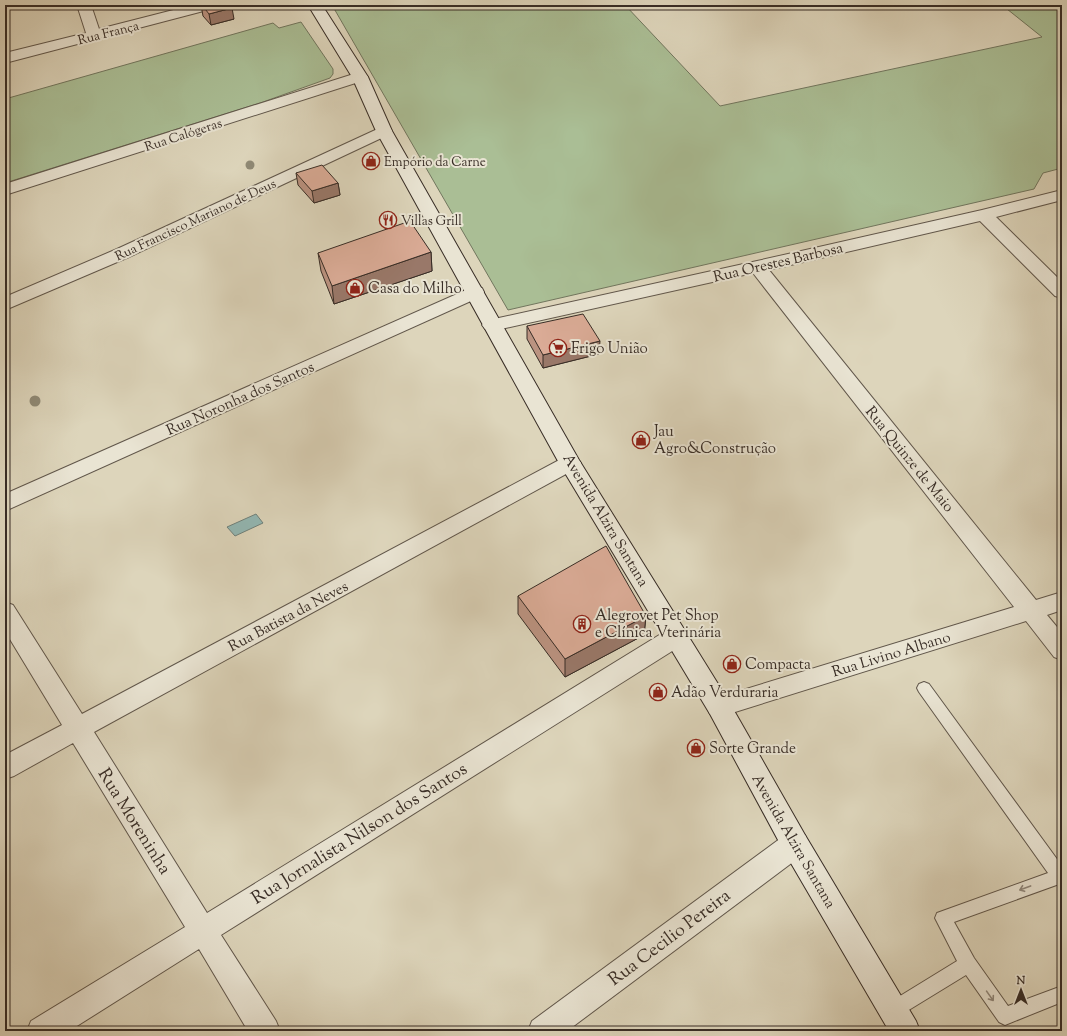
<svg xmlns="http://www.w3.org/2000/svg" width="1067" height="1036" viewBox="0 0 1067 1036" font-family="'Sorts Mill Goudy',serif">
<rect width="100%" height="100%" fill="#ddd5bb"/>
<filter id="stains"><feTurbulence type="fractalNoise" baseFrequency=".005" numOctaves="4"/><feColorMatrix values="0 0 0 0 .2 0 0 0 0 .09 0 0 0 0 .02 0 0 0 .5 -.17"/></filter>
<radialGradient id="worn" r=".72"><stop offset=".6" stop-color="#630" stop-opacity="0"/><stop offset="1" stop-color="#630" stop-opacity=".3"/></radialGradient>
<path fill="#aabe95" stroke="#71765e" d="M332,5H625L720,106L1042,37L1002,5H1062V168L1043,173L1034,189L508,310Z
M301,22L333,69V74L330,78L263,102L5,183V99L273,23L279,28Z"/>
<path fill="#93b8b4" stroke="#6f807b" d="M256,514L263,523L235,536L227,527Z"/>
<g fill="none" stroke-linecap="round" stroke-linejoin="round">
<defs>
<path id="service" d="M924,682L929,684L1062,866V883L954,922L974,958L1008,1006L1062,986V1002L1005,1025L999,1022L966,975L899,1016L893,1018L887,1016L884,1010L887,1004L957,961L935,918L937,913L1048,873L919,692L917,688L919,684Z"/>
<path id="minor" d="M77,5H91L99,29L193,5H217L215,8L5,63V53L86,33Z
M360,72L365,74L368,77L365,80L5,195V184Z
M384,126L390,128L392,131L390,134L129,257L5,310V297L117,249Z
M1062,190V200L996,217L1062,282V298L1055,296L980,221L769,270L1036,600L1062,592V610L1047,615L1062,633V660L1054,657L1026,621L719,717L710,714L707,707L710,700L1014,607L753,273L492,331L485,329L482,325L485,321L757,261L982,210Z
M475,286L482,288L484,292L482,296L5,511V494Z
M570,456L577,458L581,463L577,468L94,732L207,913L669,629L677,627L685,629L689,636L685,643L221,935L276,1021L280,1031H248L199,949L69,1031H27L31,1021L185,927L73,743L14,776L5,779V755L62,725L5,631V602L13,605L82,714L563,458Z
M795,832L805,835L808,844L805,853L567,1031H528L532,1021L785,835Z"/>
<path id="secondary" d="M308,5H322L368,77L392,131L579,460L728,700L805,835L916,1021L920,1031H889L785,853L710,714L559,463L376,131L352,77Z"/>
</defs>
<use href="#service" stroke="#61574b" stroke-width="2"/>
<use href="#minor" stroke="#61574b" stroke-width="2"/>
<use href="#secondary" stroke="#382d26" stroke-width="2"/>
<use href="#service" fill="#e9e4d3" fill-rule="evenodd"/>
<use href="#minor" fill="#e9e4d3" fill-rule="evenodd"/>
<use href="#secondary" fill="#e9e4d3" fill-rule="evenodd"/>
</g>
<g fill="#8f8975">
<circle cx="250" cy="165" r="4.5"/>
<circle cx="35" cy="401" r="5.5"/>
</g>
<path fill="#bb9381" stroke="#382d26" d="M201,5L234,19L211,25L203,16Z
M296,173L338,183L340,195L314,203L298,185Z
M431,252L432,271L334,304L321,271L318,253Z
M527,326L599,354L543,368L527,339Z
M518,596L646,616L644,635L565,677L518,614Z"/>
<path fill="#997869" stroke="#382d26" d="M232,8L234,19L211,25L209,14Z
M338,183L340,195L314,203L312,191Z
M431,252L432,271L334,304L332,286Z
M600,341L599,354L543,368V355Z
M646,616L644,635L565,677V659Z"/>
<path fill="#daab96" stroke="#382d26" d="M202,5H230L232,8L209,14Z
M322,165L338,183L312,191L296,173Z
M410,221L431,252L332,286L318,253Z
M583,314L600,341L543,355L527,326Z
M606,546L646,616L565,659L518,596Z"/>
<defs><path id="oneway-shaft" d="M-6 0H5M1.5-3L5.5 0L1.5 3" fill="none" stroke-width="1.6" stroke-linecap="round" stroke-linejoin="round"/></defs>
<g stroke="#90887c">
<use href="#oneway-shaft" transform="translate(1025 888) rotate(160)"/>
<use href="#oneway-shaft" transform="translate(990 996) rotate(55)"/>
</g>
<defs>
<symbol id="shop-ring" viewBox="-11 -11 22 22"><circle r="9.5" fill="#e9e4d3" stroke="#8f2418" stroke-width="1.5"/><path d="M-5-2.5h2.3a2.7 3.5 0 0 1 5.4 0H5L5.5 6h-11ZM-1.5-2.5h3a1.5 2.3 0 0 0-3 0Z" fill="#8f2418"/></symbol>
<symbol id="restaurant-ring" viewBox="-11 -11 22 22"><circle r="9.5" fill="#e9e4d3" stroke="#8f2418" stroke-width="1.5"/><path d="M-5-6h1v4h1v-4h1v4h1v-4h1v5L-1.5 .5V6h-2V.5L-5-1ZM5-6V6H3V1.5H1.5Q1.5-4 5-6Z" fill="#8f2418"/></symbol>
<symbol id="supermarket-ring" viewBox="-11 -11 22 22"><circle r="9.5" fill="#e9e4d3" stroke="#8f2418" stroke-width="1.5"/><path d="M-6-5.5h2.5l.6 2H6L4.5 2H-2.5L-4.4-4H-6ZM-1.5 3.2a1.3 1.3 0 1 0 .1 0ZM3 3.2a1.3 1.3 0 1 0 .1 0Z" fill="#8f2418"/></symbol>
<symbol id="building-ring" viewBox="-11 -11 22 22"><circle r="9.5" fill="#e9e4d3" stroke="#8f2418" stroke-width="1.5"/><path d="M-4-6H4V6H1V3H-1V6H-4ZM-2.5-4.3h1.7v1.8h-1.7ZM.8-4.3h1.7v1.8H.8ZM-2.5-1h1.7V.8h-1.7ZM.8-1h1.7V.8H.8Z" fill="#8f2418"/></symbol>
</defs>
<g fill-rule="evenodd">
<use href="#shop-ring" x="361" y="151" width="20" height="20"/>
<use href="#restaurant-ring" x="378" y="210" width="20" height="20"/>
<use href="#shop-ring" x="345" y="278" width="20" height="20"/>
<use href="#supermarket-ring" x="548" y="338" width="20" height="20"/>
<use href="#shop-ring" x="631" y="430" width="20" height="20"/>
<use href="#building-ring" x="572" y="614" width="20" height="20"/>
<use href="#shop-ring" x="722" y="654" width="20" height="20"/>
<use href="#shop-ring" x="648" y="682" width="20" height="20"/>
<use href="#shop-ring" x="686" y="738" width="20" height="20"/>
</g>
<g text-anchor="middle" stroke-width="4" stroke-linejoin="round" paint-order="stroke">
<g font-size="13" fill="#382d26" stroke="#e9e4d3">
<text transform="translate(108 32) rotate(-14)" y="5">Rua França</text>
<text transform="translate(183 134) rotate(-18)" y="5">Rua Calógeras</text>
<text transform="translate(195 219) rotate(-25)" y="5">Rua Francisco Mariano de Deus</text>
</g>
<g font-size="13" fill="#382d26" stroke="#e9e4d3" text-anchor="start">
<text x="384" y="166">Empório da Carne</text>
<text x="401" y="225">Villas Grill</text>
</g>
<g font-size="15" fill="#382d26" stroke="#e9e4d3">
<text transform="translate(778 262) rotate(-13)" y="5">Rua Orestes Barbosa</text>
<text transform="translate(240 398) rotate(-24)" y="5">Rua Noronha dos Santos</text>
<text transform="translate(910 459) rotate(51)" y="5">Rua Quinze de Maio</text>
<text transform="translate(606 520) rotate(59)" y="5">Avenida Alzira Santana</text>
<text transform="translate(288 616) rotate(-28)" y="5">Rua Batista da Neves</text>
<text transform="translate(891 654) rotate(-17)" y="5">Rua Livino Albano</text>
<text transform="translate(794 841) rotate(60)" y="5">Avenida Alzira Santana</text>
</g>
<g font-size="15" fill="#382d26" stroke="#e9e4d3" text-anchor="start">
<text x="368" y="293">Casa do Milho</text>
<text x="571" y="353">Frigo União</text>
<text x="654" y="436">Jau<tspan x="654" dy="17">Agro&amp;Construção</tspan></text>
<text x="595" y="620">Alegrovet Pet Shop<tspan x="595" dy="17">e Clínica Vterinária</tspan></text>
<text x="745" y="669">Compacta</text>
<text x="671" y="697">Adão Verduraria</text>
<text x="709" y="753">Sorte Grande</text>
</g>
<g font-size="18" fill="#382d26" stroke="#e9e4d3">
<text transform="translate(135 821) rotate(58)" y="6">Rua Moreninha</text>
<text transform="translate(359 833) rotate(-32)" y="6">Rua Jornalista Nilson dos Santos</text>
<text transform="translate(669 937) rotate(-37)" y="6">Rua Cecilio Pereira</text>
</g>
</g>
<rect width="1067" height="1036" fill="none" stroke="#ddd5bb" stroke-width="20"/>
<rect x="6" y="6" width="1055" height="1024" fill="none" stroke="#382d26" stroke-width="2"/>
<rect x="10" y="10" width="1047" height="1016" fill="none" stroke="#382d26"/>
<g transform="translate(1021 990)" stroke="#e9e4d3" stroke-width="3" paint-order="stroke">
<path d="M0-3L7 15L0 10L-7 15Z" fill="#382d26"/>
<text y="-6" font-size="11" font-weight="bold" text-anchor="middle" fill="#382d26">N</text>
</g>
<rect width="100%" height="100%" filter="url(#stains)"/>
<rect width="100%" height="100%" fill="url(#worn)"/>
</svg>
